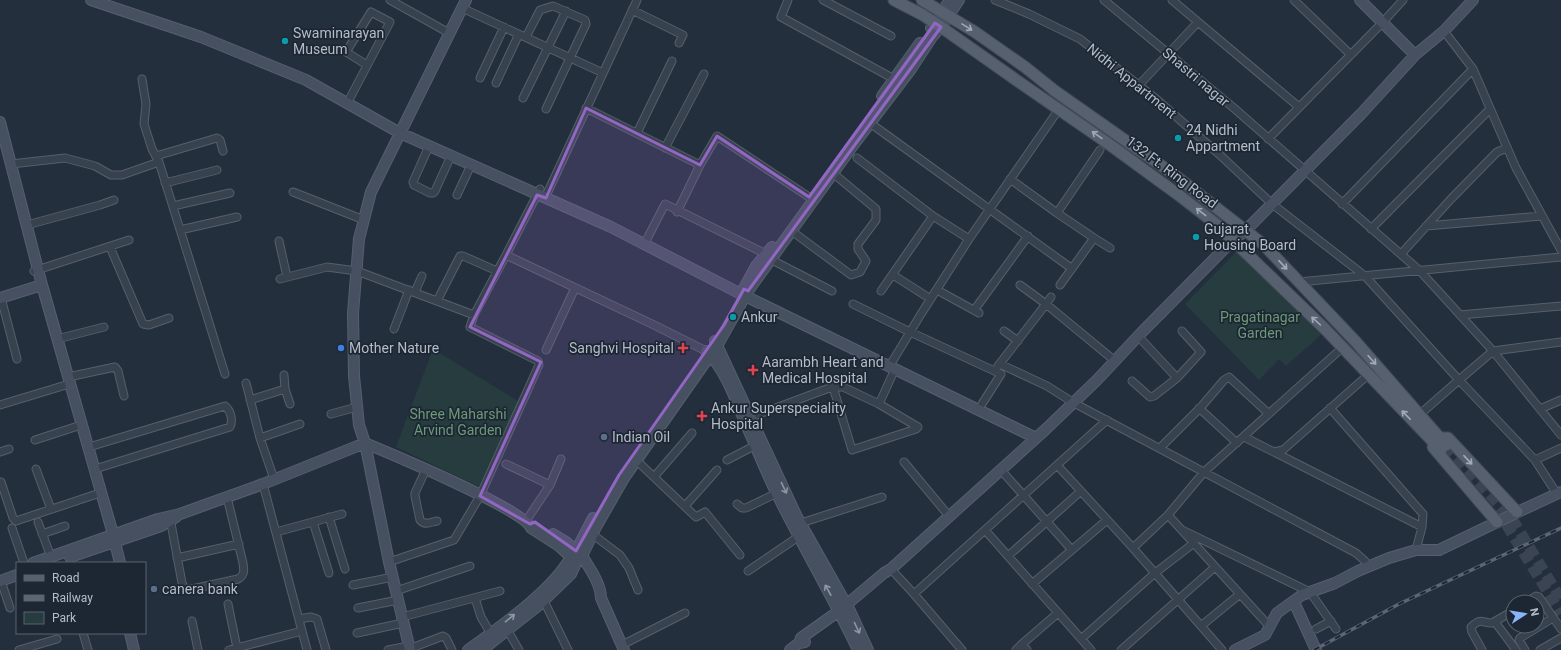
<svg xmlns="http://www.w3.org/2000/svg" width="1561" height="650" viewBox="0 0 1561 650" font-family="Roboto,sans-serif">
<rect width="100%" height="100%" fill="#242f3e"/>
<path fill="#263c3f" d="M1238,250L1323,333L1286,366L1279,359L1259,380L1185,304Z
M433,349L518,401L484,489L396,447Z"/>
<g fill="none" stroke-linecap="round" stroke-linejoin="round">
<path stroke="#3a4453" stroke-width="11" stroke-dasharray="11 5.5" stroke-linecap="butt" d="M1446,445L1514,522L1561,599
M1495,512L1506,524L1561,614"/>
<defs>
<path id="street" d="M390,0L449,33
M788,0L781,17L894,79
M823,0L891,36
M995,0L1029,14L1080,39L1155,98L1220,155L1271,203L1365,276L1459,380L1493,351L1420,271L1235,109L1104,0
M1172,0L1299,107
M1294,0L1351,55
M462,8L603,73
M632,10L683,35L679,43
M1444,31L1473,69L1516,168L1561,250
M526,37L540,10L553,6L585,20L586,24L546,109
M480,78L504,27
M142,79L146,104L144,124L152,149L159,162
M496,83L519,34
M1139,85L1198,22
M350,98L390,22L371,12L346,52L367,65
M523,98L566,11
M586,108L700,165
M870,123L1071,268
M637,133L672,61
M1268,139L1383,22L1403,0
M429,146L413,182L414,185L430,193H433L435,191L451,156
M665,148L704,74
M156,156L217,138L220,140L223,151
M857,158L933,216L969,239
M11,164L65,158L95,166L111,175H122L159,162L225,374
M1010,179L1057,213L1094,238L1060,285
M165,183L217,170
M540,189L506,255L652,324L706,351
M293,192L364,220
M457,195L471,165
M545,198L637,0
M1342,204L1473,69
M173,206L230,193
M677,212L700,165L717,136L809,197
M1057,213L1100,150
M27,225L100,205L114,200
M1426,226L1542,216
M1371,229L1490,109
M180,230L237,217
M793,232L851,275L860,272L866,261L858,249V244L876,220V209L834,174
M1094,238L1110,248
M647,239L665,204L766,254
M279,241L287,277
M110,247L143,324L149,325L169,318
M1401,254L1451,199L1497,152L1507,148
M770,259L832,291
M34,271L129,240
M893,275L926,296
M280,279L327,267L357,271L474,315L506,255
M1299,282L1561,257
M1020,285L1046,304L1051,297
M937,290L979,313
M881,291L933,216
M415,292L422,276
M1,298L17,359
M437,301L460,256H463L497,271
M853,304L910,332L1001,374L982,404
M975,309L1028,236
M1460,315L1561,306
M394,329L409,290
M1004,331L1018,341
M1138,336L1177,378
M57,339L104,327
M546,350L575,288
M1493,351L1540,409L1561,400
M1493,351L1561,342
M1000,364L1047,386L1074,403L1356,553L1365,561L1368,567
M998,366L1046,304L1115,361
M889,367L921,314L969,239L1059,109
M68,377L115,367L118,371L124,396
M1132,381L1150,397L1154,396L1177,378L1201,352L1182,331
M246,383L260,438L274,479
M285,389L290,404
M250,400L285,389L284,375
M879,404L895,369
M0,405L66,385
M1199,408L1237,443
M1330,408L1423,514L1422,527
M1540,409L1561,435
M331,414L357,407
M1419,415L1459,380L1535,460L1561,448
M751,417L832,387H843L879,404L918,427L916,429L852,450L833,387
M1107,420L1057,465L1133,548
M1244,437L1274,452L1283,450L1368,375
M260,438L300,424
M35,440L78,426
M89,447L225,406C231,411 233,420 230,427L95,469
M1160,448L1201,407L1224,380L1229,377L1269,414
M0,452L9,449
M1274,452L1422,527L1416,550
M636,460L696,517L705,512L740,555
M727,460L756,445
M1535,460L1557,494
M904,462L949,516
M506,464L550,485
M36,469L51,509
M426,469L415,493V496L420,520C425,526 431,522 437,521
M1001,470L1072,550
M654,477L692,433
M1,482L13,518L16,521L97,494
M263,484L307,650
M737,504L742,508H746L777,493
M685,506L717,470
M1168,515L1270,627
M329,517L345,569
M170,518L182,583L185,589H192L238,579C245,575 244,570 243,563L227,497
M526,521L550,485L561,459
M38,522L51,557
M313,522L329,573
M801,523L882,497
M12,528L24,563
M985,530L1091,650
M1182,530L1310,592L1336,629
M276,532L342,514
M42,534L65,526
M592,534L620,555L629,568L638,590
M1008,556L1081,491
M177,558L239,544
M389,562L454,540L480,496L539,365L538,361L470,327L474,315
M891,569L914,594L1057,465
M748,571L798,537
M1,581L10,608
M1032,584L1107,520
M353,585L393,577
M396,591L470,566
M914,594L962,650
M475,598L481,617L491,634
M544,601L568,650
M1527,602L1536,596L1539,597L1561,629
M228,604L237,648
M358,608L398,600
M402,617L500,591
M299,619L311,617L317,619L326,650
M192,621L198,650
M1495,622L1516,650
M1201,626L1240,594
M1316,629L1331,621
M508,631L519,650
M83,633L88,650
M357,633L403,623
M1081,639L1155,573L1194,543
M1022,644L1058,613
M622,645L685,613
M409,649L443,636L446,638L452,650
M19,650L57,639
M229,650L302,631
M388,650L409,646
M1016,650L1022,644L1027,650
M1121,650L1215,567
M1222,650L1133,548L1168,515L1204,472L1342,348
M1482,650L1472,632L1471,627C1482,617 1481,623 1492,623L1513,611
M1525,650L1519,640L1520,638L1553,618
M1540,650L1561,638"/>
<path id="secondary" d="M91,0L201,37L306,80L400,133L611,227L741,294L1036,438
M1360,0L1415,55
M931,28L950,0
M882,96L920,43
M0,122L42,285L113,534L120,563
M744,288L756,266L772,247
M0,298L42,285
M715,341L797,517L850,611L868,650
M706,351C725,369 734,396 744,420C755,444 765,470 777,494C803,547 833,597 858,650
M553,534L566,542L576,551L593,518
M70,557L161,526L176,517
M33,563L158,519L180,514L263,484L365,443C389,453 525,510 531,528L559,546L571,557C552,591 500,627 468,650
M0,581L17,575
M1294,602L1316,650
M130,633L134,650
M799,643L801,638L839,611L884,573L891,569L1046,429L1097,380L1142,332L1233,240L1246,230L1361,114L1415,55L1444,31L1473,0
M410,650L389,562L365,443L359,425L354,376L353,313L359,239L371,192L466,0
M482,650L539,605L571,574L577,561
M624,650L601,598C601,584 589,567 582,556L596,527L624,478L718,344L748,291L854,144L911,69L932,37L941,27L959,0
M790,650L799,643L805,642
M1235,650L1265,635L1277,613L1302,595L1335,583L1358,571L1389,558L1416,550H1439L1522,510L1561,492"/>
<path id="primary" d="M894,0L923,15L941,27L1019,82L1106,142L1180,196L1216,224L1324,328L1441,450
M922,0L975,32L1025,67L1055,91L1176,176L1264,245L1356,342L1446,445
M1443,438H1448L1517,512
M1433,447L1497,522"/>
</defs>
<use href="#street" stroke="#565f6c" stroke-width="9"/>
<use href="#secondary" stroke="#565f6c" stroke-width="12"/>
<use href="#primary" stroke="#414a57" stroke-width="13"/>
<use href="#street" stroke="#38414e" stroke-width="7"/>
<use href="#secondary" stroke="#465061" stroke-width="10"/>
<use href="#primary" stroke="#56606e" stroke-width="11"/>
<defs>
<path id="rail" d="M1314,650L1399,604L1561,528"/>
</defs>
<use href="#rail" stroke="#5a6575" stroke-width="3.5"/>
<use href="#rail" stroke="#1d2633" stroke-width="2" stroke-dasharray="6" stroke-linecap="butt"/>
</g>
<defs><path id="oneway-shaft" d="M-6 0H5M1.5-3L5.5 0L1.5 3" fill="none" stroke-width="1.6" stroke-linecap="round" stroke-linejoin="round"/></defs>
<g stroke="#a1aab7">
<use href="#oneway-shaft" transform="translate(967 27) rotate(32)"/>
<use href="#oneway-shaft" transform="translate(1097 135) rotate(-145)"/>
<use href="#oneway-shaft" transform="translate(1201 212) rotate(-142)"/>
<use href="#oneway-shaft" transform="translate(1283 265) rotate(47)"/>
<use href="#oneway-shaft" transform="translate(1316 321) rotate(-138)"/>
<use href="#oneway-shaft" transform="translate(1372 360) rotate(48)"/>
<use href="#oneway-shaft" transform="translate(1406 415) rotate(-134)"/>
<use href="#oneway-shaft" transform="translate(1468 460) rotate(47)"/>
</g>
<g stroke="#8e96a5">
<use href="#oneway-shaft" transform="translate(784 488) rotate(65)"/>
<use href="#oneway-shaft" transform="translate(828 590) rotate(-119)"/>
<use href="#oneway-shaft" transform="translate(510 618) rotate(-39)"/>
<use href="#oneway-shaft" transform="translate(857 628) rotate(65)"/>
</g>
<path fill="#9266c3" fill-opacity="0.2" stroke="#9266c3" stroke-width="3" stroke-linejoin="round" d="M935,23L941,27L748,291L744,289L724,325L619,475L576,551L535,522L530,524L480,496L541,362L470,327L537,195L546,198L586,108L700,165L717,136L809,197Z"/>
<g fill="#0f9aa8" stroke="#1d2633" stroke-width="1.5">
<circle cx="285" cy="41" r="4"/>
<circle cx="1178" cy="138" r="4"/>
<circle cx="1196" cy="237" r="4"/>
<circle cx="733" cy="317" r="4"/>
</g>
<circle fill="#3f7fe0" stroke="#1d2633" stroke-width="1.5" cx="341" cy="348" r="4"/>
<g fill="#e0444e" stroke="#1d2633" stroke-width="1.5">
<path d="M681 342h4v4h4v4h-4v4h-4v-4h-4v-4h4z"/>
<path d="M751 364h4v4h4v4h-4v4h-4v-4h-4v-4h4z"/>
<path d="M700 410h4v4h4v4h-4v4h-4v-4h-4v-4h4z"/>
</g>
<g fill="#5c6f8a" stroke="#1d2633" stroke-width="1.5">
<circle cx="604" cy="437" r="4"/>
<circle cx="154" cy="589" r="4"/>
</g>
<g text-anchor="middle" stroke-width="3.5" stroke-linejoin="round" paint-order="stroke">
<g font-size="14" fill="#b4bcc9" stroke="#1d2633" text-anchor="start">
<text x="293" y="38">Swaminarayan<tspan x="293" dy="16">Museum</tspan></text>
<text x="1186" y="135">24 Nidhi<tspan x="1186" dy="16">Appartment</tspan></text>
<text x="1204" y="234">Gujarat<tspan x="1204" dy="16">Housing Board</tspan></text>
<text x="741" y="322">Ankur</text>
<text x="349" y="353">Mother Nature</text>
<text x="674" y="353" text-anchor="end">Sanghvi Hospital</text>
<text x="762" y="367">Aarambh Heart and<tspan x="762" dy="16">Medical Hospital</tspan></text>
<text x="711" y="413">Ankur Superspeciality<tspan x="711" dy="16">Hospital</tspan></text>
<text x="612" y="442">Indian Oil</text>
<text x="162" y="594">canera bank</text>
</g>
<g font-size="14" fill="#b4bcc9" stroke="#1d2633">
<text transform="translate(1196 77) rotate(40)" y="5">Shastri nagar</text>
<text transform="translate(1132 81) rotate(39)" y="5">Nidhi Appartment</text>
<text transform="translate(1172 172) rotate(37)" y="5">132 Ft. Ring Road</text>
</g>
<g font-size="14" fill="#6b9a76" stroke="#1d2633">
<text x="1260" y="322">Pragatinagar<tspan x="1260" dy="16">Garden</tspan></text>
<text x="458" y="419">Shree Maharshi<tspan x="458" dy="16">Arvind Garden</tspan></text>
</g>
</g>
<rect x="16" y="562" width="130" height="72" fill="#1d2633" stroke="#59626f"/>
<rect x="24" y="575" width="20" height="6" fill="#56606e" stroke="#59626f"/>
<text x="52" y="582" font-size="12" fill="#b4bcc9">Road</text>
<rect x="24" y="595" width="20" height="6" fill="#5a6575" stroke="#59626f"/>
<text x="52" y="602" font-size="12" fill="#b4bcc9">Railway</text>
<rect x="24" y="612" width="20" height="12" fill="#263c3f" stroke="#59626f"/>
<text x="52" y="622" font-size="12" fill="#b4bcc9">Park</text>
<g transform="translate(1525 614) rotate(78)"><circle r="19" fill="#1d2633" stroke="#59626f"/>
<path d="M0-3L7 15L0 10L-7 15Z" fill="#8ab4f8"/>
<text y="-6" font-size="11" font-weight="bold" text-anchor="middle" fill="#b4bcc9">N</text>
</g>
</svg>
